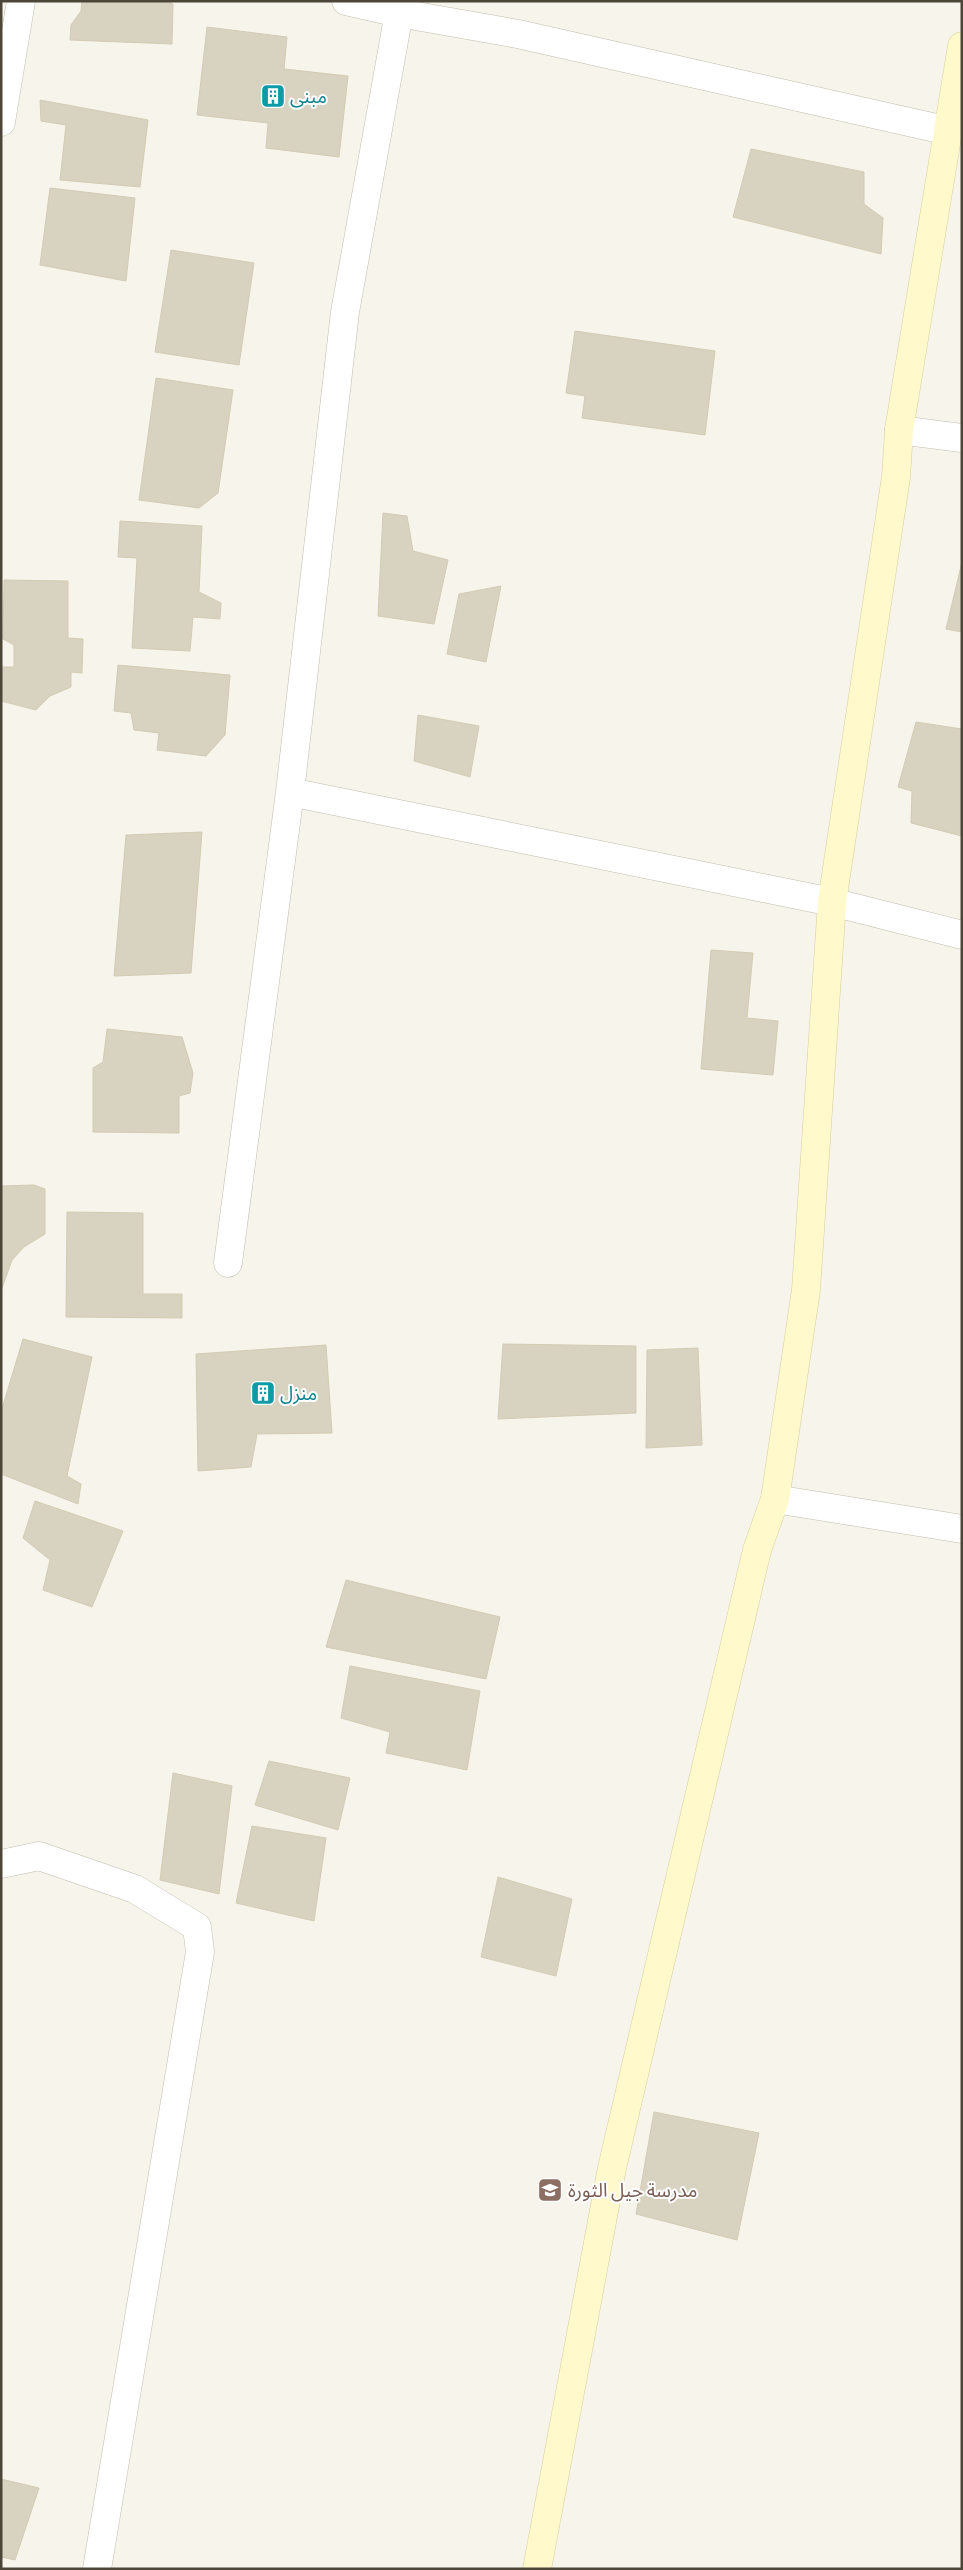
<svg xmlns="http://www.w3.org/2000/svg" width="963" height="2570" viewBox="0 0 963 2570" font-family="Commissioner,'Noto Sans Arabic',sans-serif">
<rect width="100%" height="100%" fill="#f6f4eb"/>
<path fill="#d8d2c0" stroke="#d3cbb3" d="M82,1H167L173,4L172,44L70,40L71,25L81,11Z
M207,27L287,37L284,69L348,76L339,157L266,148L268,123L197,115Z
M40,100L148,120L140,187L60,180L66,125L41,121Z
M751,149L864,172V204L883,218L881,254L733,217Z
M50,188L135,198L126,281L40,265Z
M171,250L254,263L239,365L155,352Z
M575,331L715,351L705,435L582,418L585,396L566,393Z
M156,378L233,390L218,493L199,508L139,500Z
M383,513L407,516L413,551L448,560L434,624L378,616Z
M120,521L202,526L199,592L221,603L220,619L193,617L190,651L132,648L137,558L118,557Z
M962,562V632L946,629Z
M4,580L68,581V638L83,639L82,673L71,672V687L50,696L36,710L1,701V667H14V645L3,639Z
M501,586L486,662L447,654L459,594Z
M118,665L230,675L225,735L206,756L157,750L159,733L134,730L131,713L114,711Z
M418,715L479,726L470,777L414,761Z
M916,722L962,729V836L911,823L912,791L898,787Z
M202,832L191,973L114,976L126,835Z
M711,950L753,953L747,1018L778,1021L773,1075L701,1069Z
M107,1029L182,1037L193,1073L190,1093L179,1096V1133L93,1132V1068L103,1062Z
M34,1185L45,1189V1234L24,1247L12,1260L1,1291V1186Z
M67,1212L143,1213V1294H182V1318L66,1317Z
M23,1339L92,1357L67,1476L81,1484L78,1504L1,1474V1412Z
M503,1344L636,1346V1413L498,1419Z
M326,1345L332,1433L257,1434L251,1467L198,1471L196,1354Z
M698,1348L702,1445L646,1448L647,1350Z
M35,1501L123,1531L92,1607L43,1590L50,1560L23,1538Z
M346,1580L500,1617L486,1679L326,1647Z
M350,1666L480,1691L467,1770L386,1753L390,1732L341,1718Z
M269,1761L350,1778L338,1830L255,1805Z
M173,1773L232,1786L219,1894L160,1880Z
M252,1826L326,1838L314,1921L236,1903Z
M498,1877L572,1899L556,1976L481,1957Z
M654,2112L759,2133L737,2240L636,2214Z
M1,2479L39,2488L15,2560L1,2557Z"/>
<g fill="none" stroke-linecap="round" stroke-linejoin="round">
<defs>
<path id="street" d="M346,1L399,13L518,34L949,131
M1,122L21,1
M899,430L962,438
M290,792L832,902L962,935
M228,1263L290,792L345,312L399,13
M775,1499L962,1529
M1,1864L39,1856L135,1889L197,1927L200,1952L97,2569"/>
<path id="secondary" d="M537,2569L612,2168L757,1550L775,1499L806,1290L832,902L896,477L899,430L962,46"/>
</defs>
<use href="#street" stroke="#c2bdad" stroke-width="29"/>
<use href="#secondary" stroke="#d7cf9a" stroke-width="29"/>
<use href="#street" stroke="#fff" stroke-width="28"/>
<use href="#secondary" stroke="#fff9cc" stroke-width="28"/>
</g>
<defs>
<symbol id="building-square" viewBox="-11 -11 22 22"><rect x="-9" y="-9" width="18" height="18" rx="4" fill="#0f9aa8" stroke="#fff"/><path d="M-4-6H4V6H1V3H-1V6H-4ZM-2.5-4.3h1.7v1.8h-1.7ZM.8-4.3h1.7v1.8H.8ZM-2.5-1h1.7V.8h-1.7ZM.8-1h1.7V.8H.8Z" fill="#fff"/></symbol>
<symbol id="school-square" viewBox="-11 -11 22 22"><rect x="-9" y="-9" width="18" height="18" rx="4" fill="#8d6e63" stroke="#fff"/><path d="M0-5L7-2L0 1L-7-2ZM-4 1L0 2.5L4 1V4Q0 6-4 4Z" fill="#fff"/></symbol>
</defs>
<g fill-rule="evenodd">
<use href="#building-square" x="259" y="82" width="28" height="28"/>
<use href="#building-square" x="249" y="1379" width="28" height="28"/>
<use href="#school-square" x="536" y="2176" width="28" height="28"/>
</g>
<g text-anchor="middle" stroke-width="4" stroke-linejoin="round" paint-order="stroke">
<g font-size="19" fill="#0d838f" stroke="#fff" text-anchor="start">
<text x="290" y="103">مبنى</text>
<text x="280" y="1400">منزل</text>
</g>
<g font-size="19" fill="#785e54" stroke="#fff" text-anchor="start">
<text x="568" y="2197">مدرسة جيل الثورة</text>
</g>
</g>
<rect width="963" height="2570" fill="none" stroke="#4b4638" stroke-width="5"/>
</svg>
